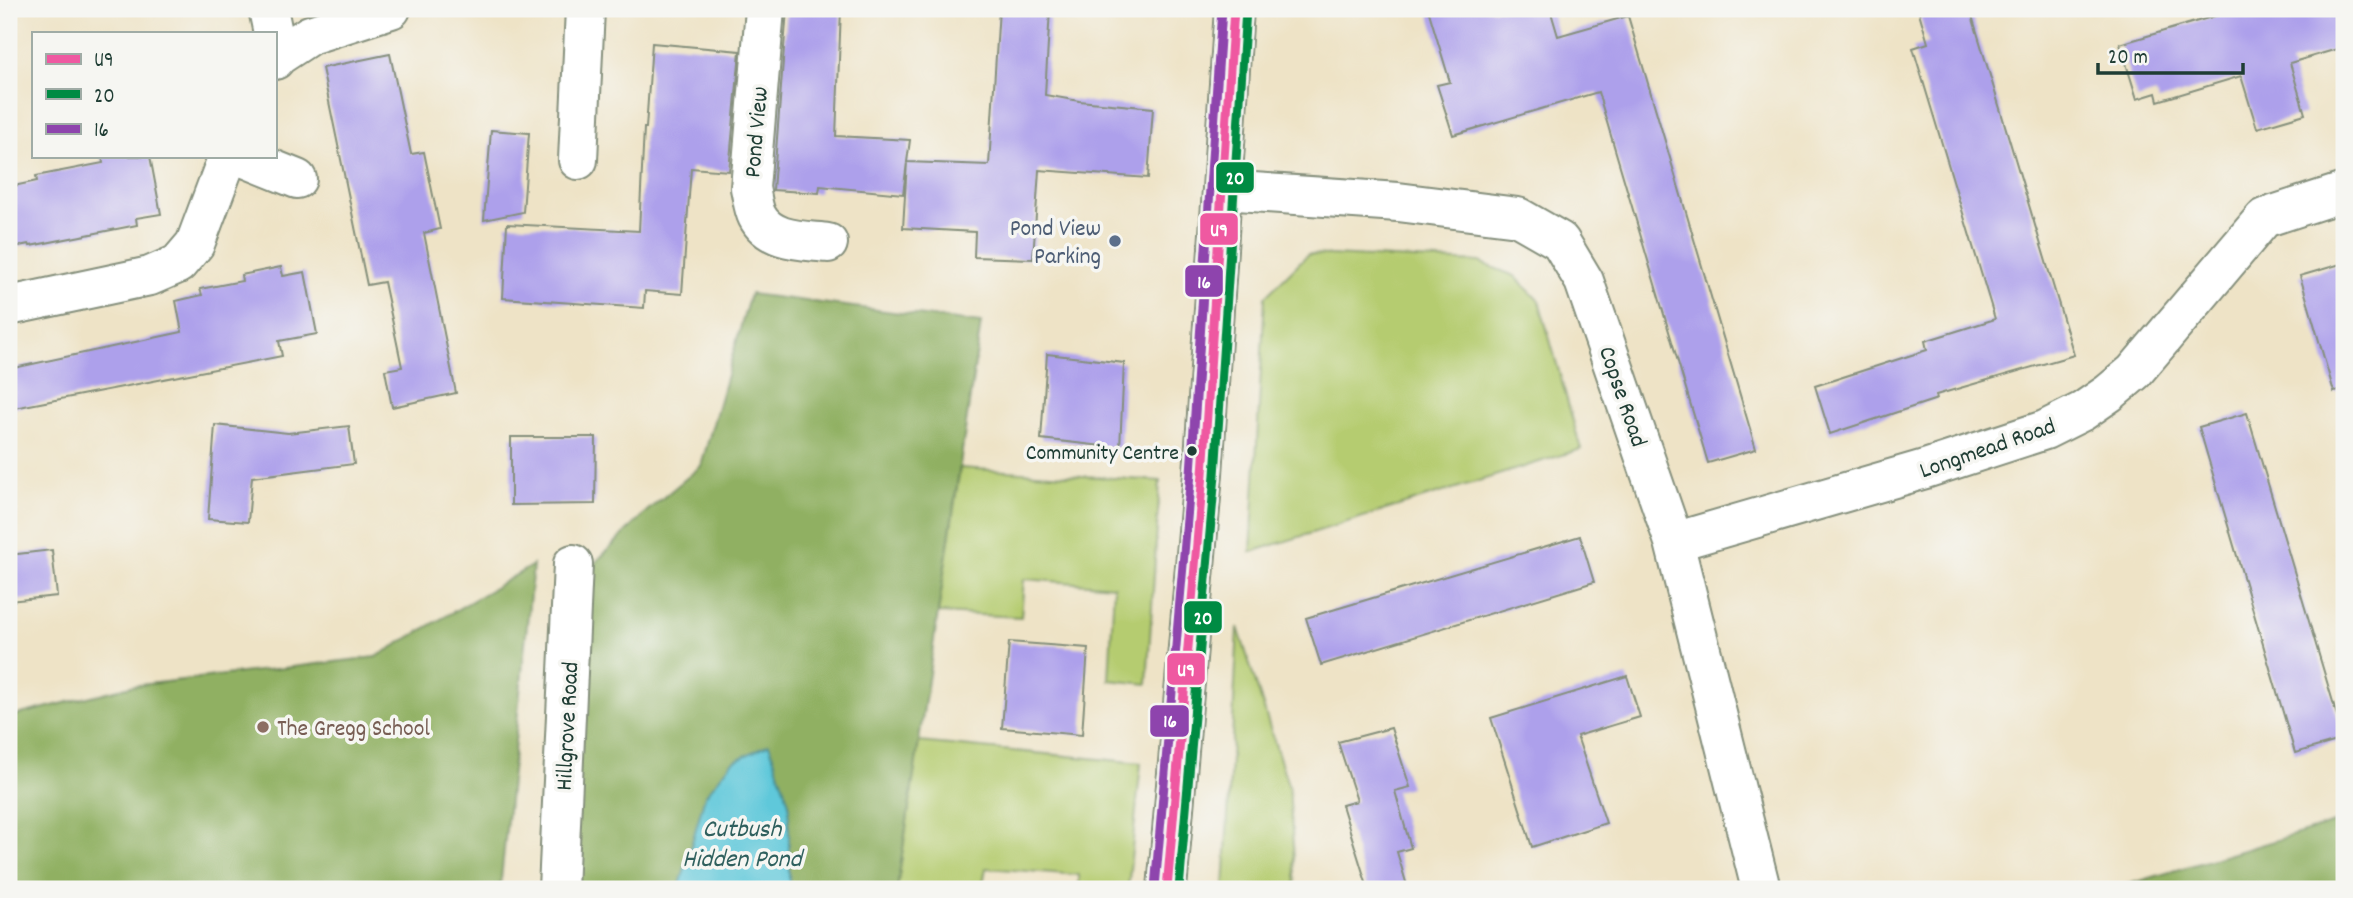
<svg xmlns="http://www.w3.org/2000/svg" width="2353" height="898" viewBox="0 0 2353 898" font-family="Dekko,sans-serif">
<rect width="100%" height="100%" fill="#f6f6f2"/>
<filter id="ink" filterUnits="userSpaceOnUse"><feTurbulence type="fractalNoise" baseFrequency=".0143" numOctaves="2"/><feDisplacementMap in="SourceGraphic" scale="14" xChannelSelector="R" yChannelSelector="G"/><feConvolveMatrix kernelMatrix="1 2 1 2 8 2 1 2 1" color-interpolation-filters="sRGB"/></filter>
<filter id="wash" filterUnits="userSpaceOnUse"><feTurbulence type="fractalNoise" baseFrequency=".00686" numOctaves="4" result="noise"/><feDisplacementMap in="SourceGraphic" scale="28" xChannelSelector="R" yChannelSelector="G"/><feGaussianBlur stdDeviation="1.57" result="paint"/><feColorMatrix in="noise" values="0 0 0 0 0 0 0 0 0 0 0 0 0 0 0 0 0 1.4 0 .05"/><feComposite in="paint" operator="in"/></filter>
<g filter="url(#wash)">
<rect width="100%" height="100%" fill="#eee3c6"/>
<path fill="#b5cc70" stroke="#6a8452" stroke-width="2" d="M1308,254L1479,262L1515,276L1539,301L1581,449L1251,552L1265,297Z
M960,468L1160,481L1147,684L1109,680L1114,586L1024,579L1021,617L938,613Z
M1238,627L1289,788L1296,889H1224Z
M919,742L1141,763L1128,889H1079V875L986,868L982,889H897Z"/>
<path fill="#90b062" stroke="#58764b" stroke-width="2" d="M750,294L981,323L897,889H570L585,573L647,511L701,466Z
M533,565L500,889H9V717L131,686L376,657Z
M2344,820V889H2113Z"/>
<path fill="#5ec8da" stroke="#3e8287" stroke-width="2" d="M769,744L789,803V889H679L705,796L732,762Z"/>
<g id="blocks">
<path fill="#ada0eb" d="M787,9H841L836,136L910,140L907,162L989,165L999,9H1050L1045,95L1079,101L1153,108L1148,178L1039,170L1033,259L974,257L975,232L903,228L907,162L903,194L820,186L819,193L773,190Z
M1428,9H1550L1558,36L1628,16L1756,449L1708,463L1598,92L1453,135L1437,85L1450,82Z
M1918,9H1970L2074,355L1936,395L1937,399L1830,434L1815,386L1927,350L1925,341L1995,319L1913,48L1928,43Z
M2239,9H2344V47L2290,63L2305,114L2257,128L2241,76L2158,101L2156,93L2137,99L2120,44Z
M652,43L740,51L729,171L691,168L682,294L645,291L644,308L503,298L507,224L639,231L644,128H646Z
M390,54L411,154L424,152L440,229L424,233L456,393L392,407L385,370L402,367L393,324L384,282L367,285L322,68Z
M491,130L529,133L523,212L484,220Z
M102,156H150L161,214L136,218L137,225L30,246L29,244L9,248V187L37,181L36,176L103,163Z
M2344,263V390L2334,392L2300,276Z
M281,267L283,276L305,272L317,334L279,341L282,356L9,409V369L182,332L176,301L202,295L200,289L242,281L241,275Z
M1047,354L1124,363L1120,448L1041,439Z
M2247,413L2344,739L2295,753L2199,427Z
M215,425L288,433L349,426L354,464L252,477L248,522L208,519Z
M511,437H596L595,504L511,505Z
M1580,536L1594,582L1321,665L1306,618Z
M52,550L57,596L9,601V555Z
M1009,642L1088,648L1082,735L1002,728Z
M1627,676L1640,717L1577,736L1606,823L1532,847L1491,718Z
M1391,728L1410,787L1395,791L1411,848L1397,852L1408,889H1368L1342,805L1357,801L1338,742Z"/>
</g>
</g>
<g filter="url(#ink)">
<use href="#blocks" fill-opacity="0" stroke="#86907d" stroke-width="2"/>
<g fill="none" stroke-linecap="round" stroke-linejoin="round">
<defs>
<path id="street" d="M268,9L273,33
M765,9L750,188C752,196 753,208 757,216C770,242 804,240 828,243
M275,60L278,56L310,35L391,9
M240,156L297,179
M578,160L585,9
M1223,190L1398,202L1518,217L1560,241L1584,281L1674,542L1761,889
M9,306L150,276L178,264L195,244L228,156
M1674,542L1925,469L2045,430L2083,411L2109,393L2134,372L2264,218L2344,192
M558,889L573,564
M1167,889L1203,474L1234,9"/>
</defs>
<use href="#street" stroke="#86907d" stroke-width="42"/>
<use href="#street" stroke="#fff" stroke-width="38"/>
<defs>
<path id="bus-1" d="M1167,889L1203,474L1234,9"/>
<path id="bus-2" d="M1179,889L1215,475L1246,10"/>
<path id="bus-3" d="M1155,888L1191,473L1222,9"/>
</defs>
<use href="#bus-1" stroke="#f6f6f2" stroke-width="14"/>
<use href="#bus-2" stroke="#f6f6f2" stroke-width="14"/>
<use href="#bus-3" stroke="#f6f6f2" stroke-width="14"/>
<use href="#bus-1" stroke="#ef59a1" stroke-width="9"/>
<use href="#bus-2" stroke="#008b43" stroke-width="9"/>
<use href="#bus-3" stroke="#8e44ad" stroke-width="9"/>
</g>
</g>
<circle fill="#5c6f8a" stroke="#f6f6f2" stroke-width="2.5" cx="1115" cy="241" r="7"/>
<circle fill="#1f3d34" stroke="#f6f6f2" stroke-width="2.5" cx="1192" cy="451" r="6"/>
<circle fill="#8d6e63" stroke="#f6f6f2" stroke-width="2.5" cx="263" cy="727" r="7"/>
<g text-anchor="middle" stroke-width="7" stroke-linejoin="round" paint-order="stroke">
<g font-size="22" fill="#1f3d34" stroke="#f6f6f2" text-anchor="end">
<text x="1179" y="459">Community Centre</text>
</g>
<g font-size="24" fill="#1f3d34" stroke="#f6f6f2">
<text transform="translate(755 132) rotate(-85)" y="8">Pond View</text>
<text transform="translate(1624 396) rotate(71)" y="8">Copse Road</text>
<text transform="translate(1987 447) rotate(-19)" y="8">Longmead Road</text>
<text transform="translate(566 726) rotate(-87)" y="8">Hillgrove Road</text>
</g>
<g font-size="24" fill="#4e5e75" stroke="#f6f6f2" text-anchor="end">
<text x="1101" y="235">Pond View<tspan x="1101" dy="28">Parking</tspan></text>
</g>
<g font-size="24" fill="#785e54" stroke="#f6f6f2" text-anchor="start">
<text x="277" y="735">The Gregg School</text>
</g>
<g font-size="26" font-style="italic" fill="#2f605e" stroke="#f6f6f2">
<text x="742" y="836">Cutbush<tspan x="742" dy="30">Hidden Pond</tspan></text>
</g>
</g>
<g stroke="#f6f6f2" stroke-width="2.5">
<rect x="1215" y="161" width="40" height="33" rx="7" fill="#008b43"/>
<rect x="1199" y="212" width="40" height="34" rx="7" fill="#ef59a1"/>
<rect x="1184" y="264" width="40" height="34" rx="7" fill="#8e44ad"/>
<rect x="1183" y="600" width="40" height="34" rx="7" fill="#008b43"/>
<rect x="1166" y="652" width="40" height="34" rx="7" fill="#ef59a1"/>
<rect x="1149" y="704" width="41" height="34" rx="7" fill="#8e44ad"/>
</g>
<g font-size="19" text-anchor="middle" font-weight="bold" fill="#fff">
<text x="1235" y="184">20</text>
<text x="1219" y="236">U9</text>
<text x="1204" y="288">16</text>
<text x="1203" y="624">20</text>
<text x="1186" y="676">U9</text>
<text x="1170" y="727">16</text>
</g>
<rect width="2353" height="898" fill="none" stroke="#f6f6f2" stroke-width="35"/>
<rect x="32" y="32" width="245" height="126" fill="#f6f6f2" stroke="#a0aca6" stroke-width="2"/>
<rect x="46" y="54" width="35" height="10" fill="#ef59a1" stroke="#a0aca6" stroke-width="2"/>
<text x="94" y="66" font-size="21" fill="#1f3d34">U9</text>
<rect x="46" y="89" width="35" height="10" fill="#008b43" stroke="#a0aca6" stroke-width="2"/>
<text x="94" y="102" font-size="21" fill="#1f3d34">20</text>
<rect x="46" y="124" width="35" height="10" fill="#8e44ad" stroke="#a0aca6" stroke-width="2"/>
<text x="94" y="136" font-size="21" fill="#1f3d34">16</text>
<path d="M2098 63v10h145v-10" fill="none" stroke="#1f3d34" stroke-width="3.5"/>
<text x="2108" y="63" font-size="21" fill="#1f3d34" stroke="#f6f6f2" stroke-width="5" paint-order="stroke">20 m</text>
</svg>
